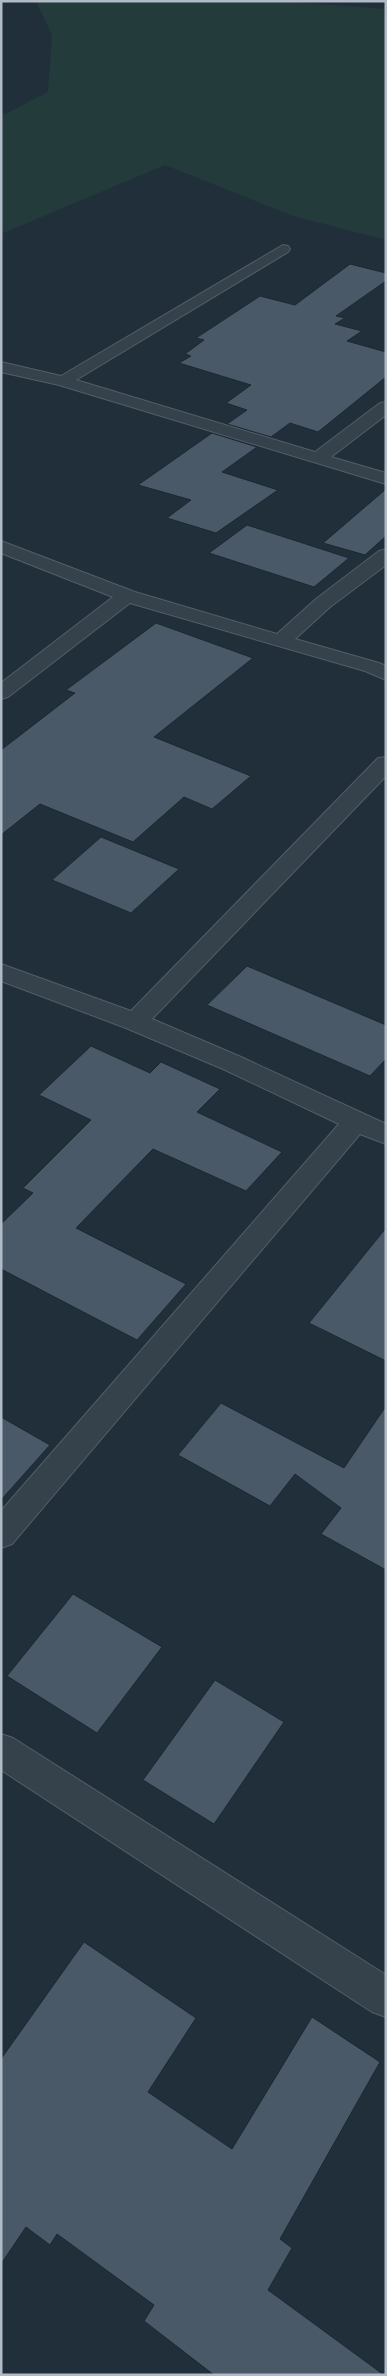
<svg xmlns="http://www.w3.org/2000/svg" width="387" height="2376" viewBox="0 0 387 2376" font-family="'Source Sans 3',sans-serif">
<rect width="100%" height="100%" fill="#212f3a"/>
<path fill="#233b3b" d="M36,1H281L386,9V240L293,216L165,165L1,234V116L48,92L52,35Z"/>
<path fill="#4a5967" stroke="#1c2831" d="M350,264L386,273V281L336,316L345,318L335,324L362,331L347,341L386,352V377L318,432L290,423L271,437L227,424L247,410L226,403L251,385L179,363L191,356L185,354L204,340L196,338L260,296L295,305Z
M212,433L257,447L222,472L278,490L216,533L167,518L191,500L138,485Z
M386,489V536L365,555L323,543Z
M247,525L349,558L314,587L209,553Z
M156,623L253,658L154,737L251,776L212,809L184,797L133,842L40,804L1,835V750L75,693L66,690Z
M101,837L179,869L131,913L52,880Z
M247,966L386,1025V1059L370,1076L207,1005Z
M91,1046L150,1073L161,1062L220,1089L197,1112L282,1152L246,1191L153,1149L76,1228L186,1284L137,1340L1,1269V1224L33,1193L23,1188L91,1120L39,1095Z
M386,1228V1361L309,1323Z
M221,1403L344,1468L386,1406V1570L321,1534L341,1508L295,1474L270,1506L178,1455Z
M1,1417L50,1445L1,1500Z
M73,1594L162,1647L97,1733L7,1676Z
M215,1680L284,1722L214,1824L143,1780Z
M84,1942L196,2018L148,2092L232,2149L312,2017L380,2062L280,2239L292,2248L268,2290L384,2375H214L144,2321L154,2305L57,2234L50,2245L26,2227L1,2264V2059Z"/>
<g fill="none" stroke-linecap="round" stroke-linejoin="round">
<defs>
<path id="minor" d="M283,245L288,246L290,249L288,252L76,380L315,452L380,403L386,402V415L331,457L386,473V484L59,385L1,372V362L61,376Z
M1,541L135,592L277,634L316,599L379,551L386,549V565L330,607L295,639L379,663L386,666V680L365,671L130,603L8,697L1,699V683L113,597L1,553Z
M386,757V776L152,1019L241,1057L386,1124V1144L360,1134L12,1544L1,1548V1511L339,1124L223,1069L126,1028L1,981V964L131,1011L378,758Z
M1,1734L13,1738L386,1975V2017L372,2012L1,1770Z"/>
</defs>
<use href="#minor" stroke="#535e68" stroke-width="2"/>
<use href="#minor" fill="#35414b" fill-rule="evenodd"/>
</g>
<rect width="387" height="2376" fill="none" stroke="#b0bbc7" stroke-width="5"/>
</svg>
